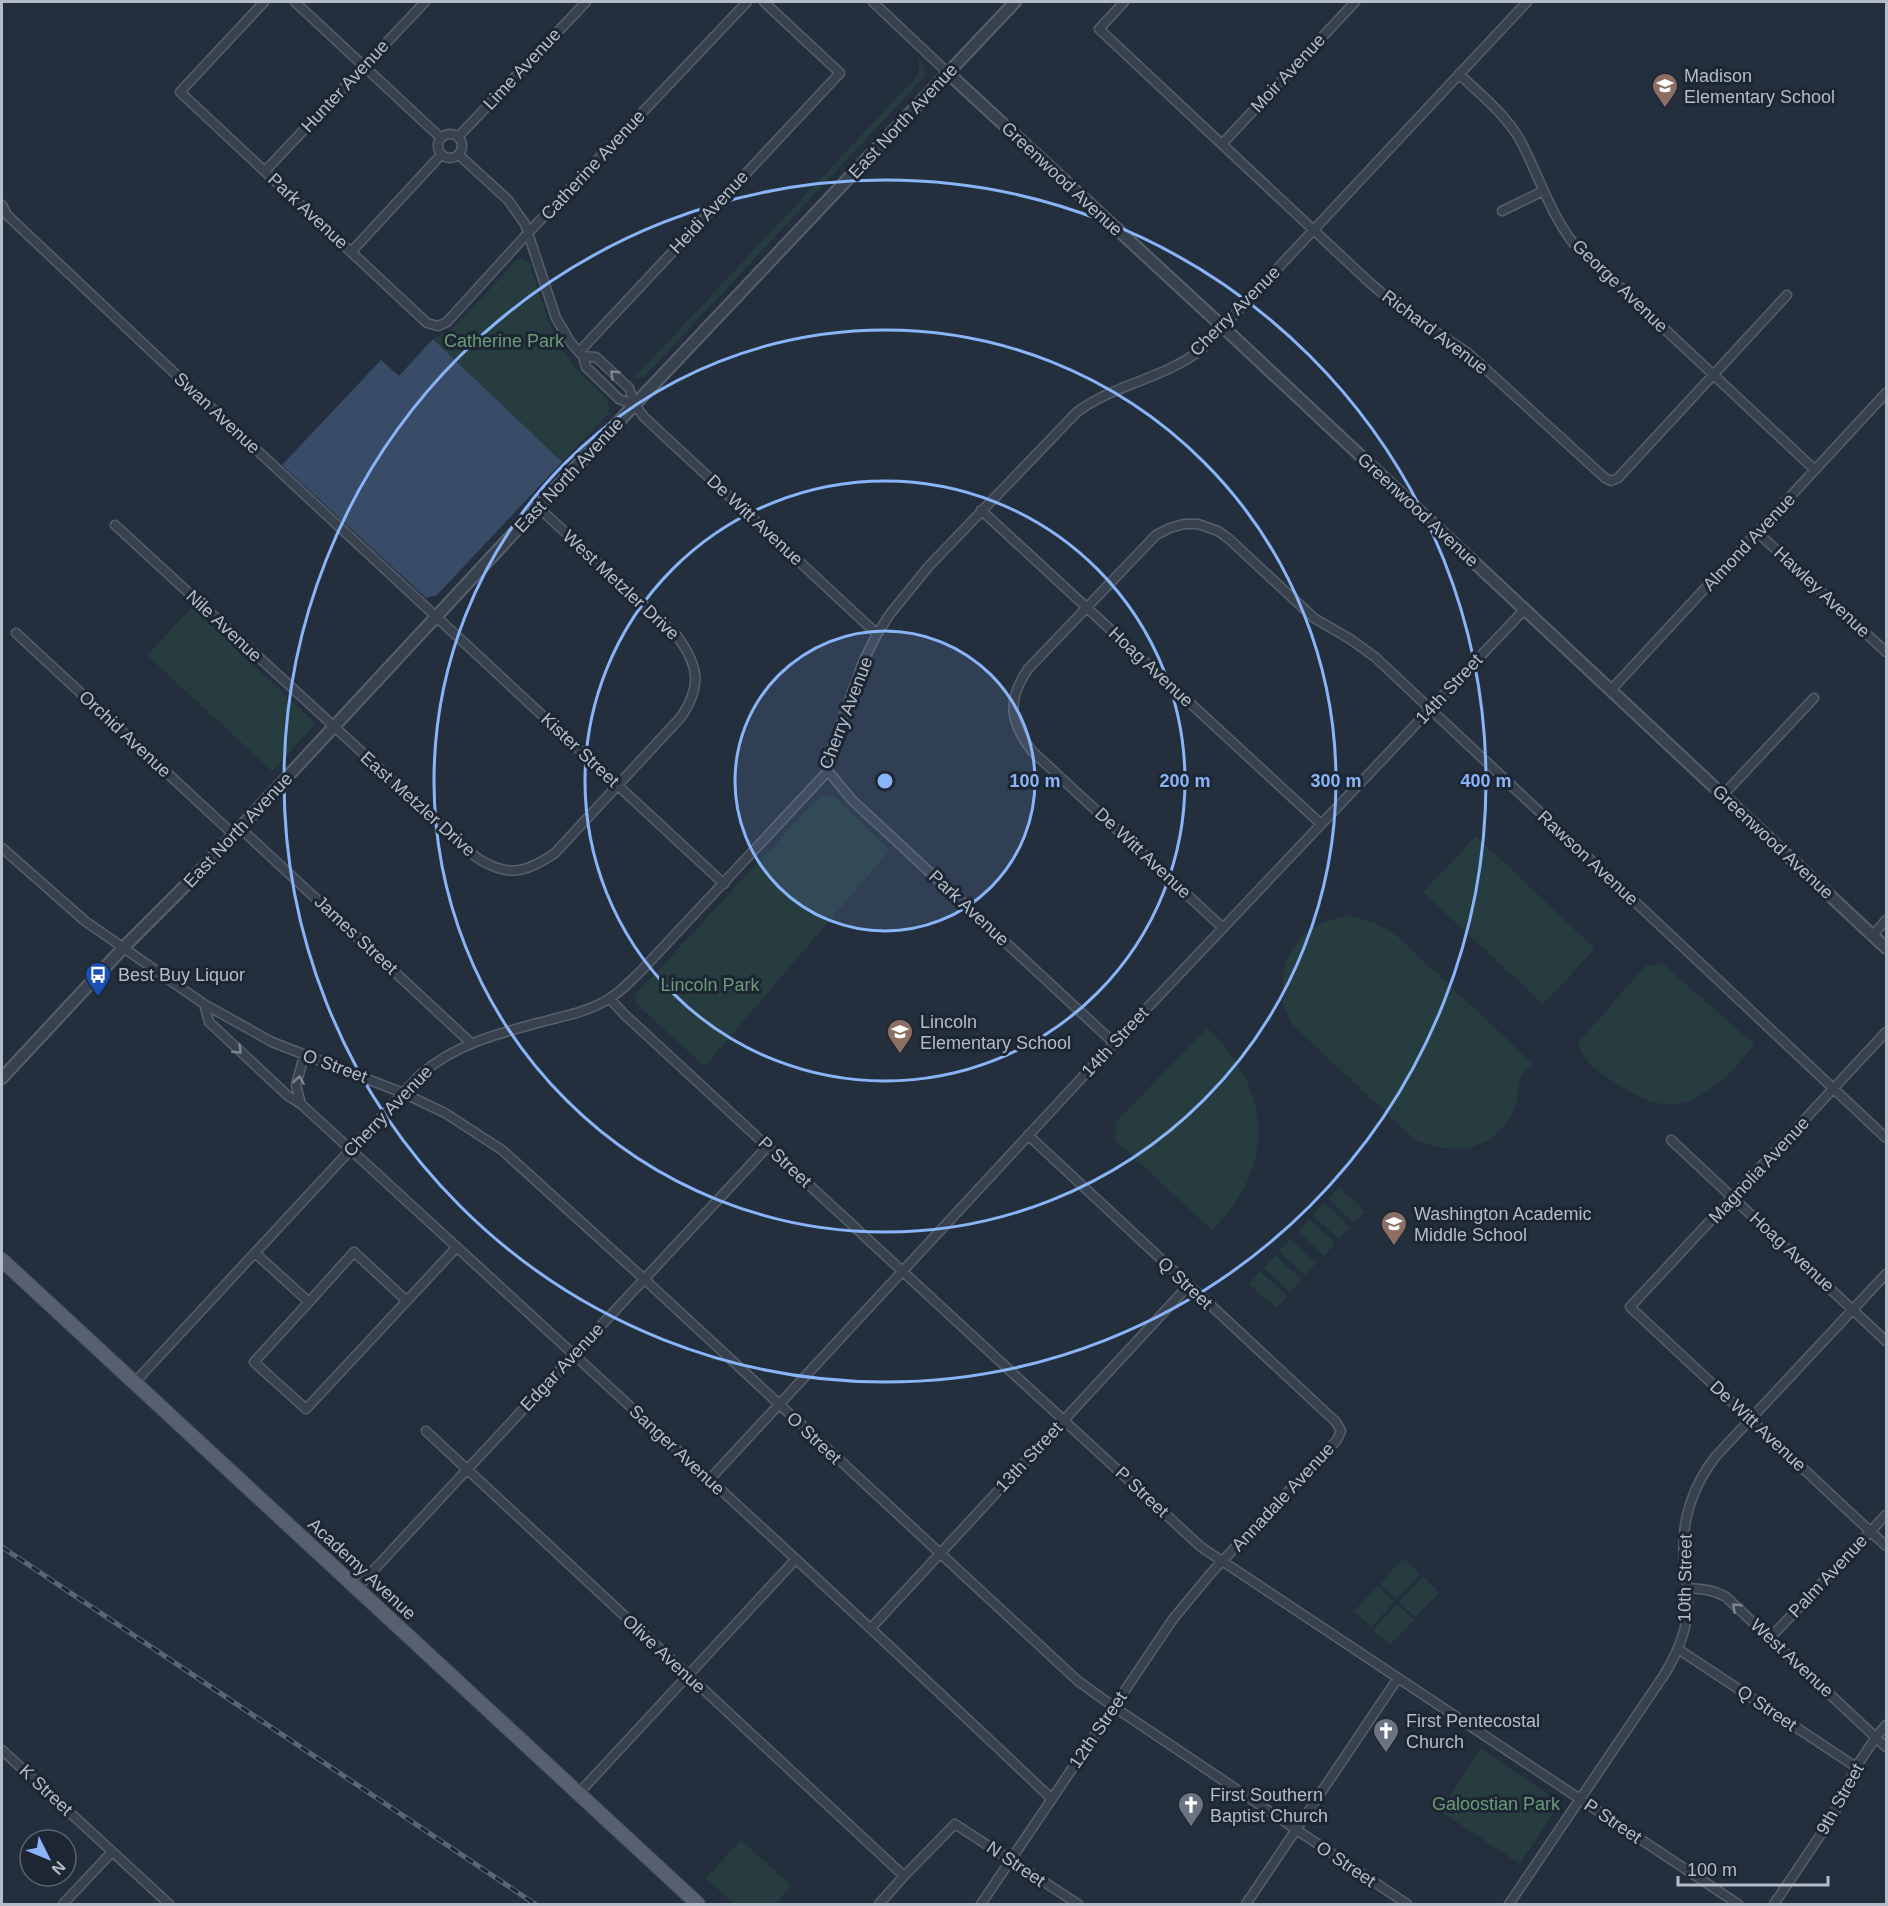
<svg xmlns="http://www.w3.org/2000/svg" width="1888" height="1906" viewBox="0 0 1888 1906" font-family="Arial,sans-serif">
<rect width="100%" height="100%" fill="#242f3e"/>
<path fill="#263c3f" d="M919,59C924,65 926,70 924,77L644,377L633,379L919,74Z
M522,258L531,264L532,273L556,342L576,369L608,400L609,413L562,462L433,339L450,331L511,267L514,262Z
M192,607L314,722V726L272,771L147,655Z
M832,795L890,850L705,1066L636,1004L635,995L820,796Z
M1476,836L1595,949L1543,1004L1423,892Z
M1349,916L1375,923L1396,935L1533,1064C1529,1068 1522,1073 1520,1078C1517,1088 1519,1099 1514,1110C1495,1151 1450,1158 1413,1138L1295,1027C1291,1021 1286,1014 1284,1006C1283,1000 1283,993 1283,987C1282,946 1309,921 1349,916Z
M1663,964L1755,1045C1713,1092 1681,1128 1619,1085C1608,1078 1594,1070 1586,1059C1583,1055 1580,1048 1578,1043L1645,966Z
M1207,1028C1272,1088 1277,1167 1212,1230L1116,1141L1115,1123Z
M1339,1187L1365,1211L1354,1223L1328,1199Z
M1324,1203L1350,1227L1339,1239L1312,1215Z
M1309,1219L1335,1243L1324,1256L1298,1231Z
M1290,1239L1316,1263L1305,1275L1279,1251Z
M1275,1255L1302,1280L1290,1292L1264,1268Z
M1260,1271L1287,1296L1276,1308L1249,1284Z
M1403,1558L1420,1574L1397,1599L1380,1584Z
M1423,1576L1439,1592L1416,1617L1399,1602Z
M1378,1586L1394,1602L1371,1627L1354,1611Z
M1397,1604L1414,1620L1390,1645L1373,1630Z
M1481,1749L1555,1799L1557,1808L1520,1864L1440,1811Z
M741,1840L792,1886L775,1904H734L706,1878Z"/>
<path fill="#394c67" d="M433,339L562,462L437,595L426,598L282,465L381,360L399,376Z"/>
<g fill="none" stroke-linecap="round" stroke-linejoin="round">
<defs>
<path id="minor" d="M264,2L180,92L427,323L438,326L447,322L528,233L747,2
M295,2L441,138
M873,2L948,73
M1124,2L1099,29L1369,282L1396,305L1468,353L1605,478L1611,481L1618,478L1787,295
M1459,74C1480,94 1504,113 1519,138C1538,173 1549,212 1574,244L1815,470
M438 146a12 12 0 1 1 24 0a12 12 0 1 1-24 0Z
M458,137L586,2
M1222,144L1355,2
M459,155L508,200L525,224L556,318L571,343L583,356L586,367L619,399L635,405
M265,171L425,2
M2,205L7,215L220,416L724,884
M1502,211L1543,191
M351,252L441,155
M579,352L840,73L764,2
M583,356L596,357L629,388L635,405L644,417L877,634
M981,510L1321,824
M115,525L476,857C507,878 526,873 555,853L681,717C702,686 699,666 677,636L538,507
M1757,532L1886,652
M16,633L234,835
M1611,690L1886,393
M828,771L852,800L1114,1043
M1723,795L1814,698
M240,828L471,1043
M2,848L85,921L204,1004L272,1042L403,1093L445,1113L502,1150L643,1278L1078,1681L1114,1707L1407,1904
M1223,928L1032,751C1009,721 1007,700 1028,669L1156,535L1170,528L1184,524H1198L1218,531L1229,539L1314,618L1350,639L1375,657L1886,1138
M1873,935L1886,920
M610,999L625,1015L1201,1547L1738,1904
M204,1004L209,1022L287,1095L301,1104C552,1335 804,1564 1052,1799
M1886,1032L1630,1307L1886,1546
M301,1104L296,1085L304,1056
M1671,1140L1886,1341
M255,1253L309,1302L254,1362L306,1409L457,1247
M309,1302L354,1252L407,1301
M135,1382L420,1075C458,1042 501,1033 549,1020C570,1015 592,1010 610,998C622,991 631,980 641,971L828,771L833,745L864,660L877,634L890,614L929,566L1077,412C1116,383 1165,379 1203,348L1527,2
M426,1431L904,1876
M709,1480L1114,1043L1525,609
M357,1588L768,1146
M1688,1588C1703,1589 1714,1590 1726,1597L1886,1747
M871,1628L1188,1286
M1770,1638L1886,1515
M1678,1649L1856,1767
M2,1750L169,1904
M578,1794L796,1559
M63,1904L112,1852
M879,1904L904,1876L955,1824L1078,1904
M981,1904L1173,1619L1212,1572L1337,1440L1341,1431L1336,1422L1028,1135
M1246,1904L1398,1678
M1509,1904L1664,1675C1677,1654 1687,1631 1688,1606C1689,1588 1685,1572 1684,1555C1681,1519 1694,1484 1716,1456L1886,1274
M1774,1904L1832,1818L1856,1767L1876,1737L1886,1725"/>
<path id="tertiary" d="M948,73L1223,327L1886,948
M2,1078L124,947L198,873L538,507L1015,2"/>
<path id="primary" d="M2,1260L698,1904"/>
</defs>
<use href="#minor" stroke="#565f6c" stroke-width="11"/>
<use href="#tertiary" stroke="#565f6c" stroke-width="14"/>
<use href="#primary" stroke="#414a57" stroke-width="16"/>
<use href="#minor" stroke="#38414e" stroke-width="8"/>
<use href="#tertiary" stroke="#38414e" stroke-width="10"/>
<use href="#primary" stroke="#56606e" stroke-width="14"/>
<defs>
<path id="rail" d="M2,1547L535,1904"/>
</defs>
<use href="#rail" stroke="#5a6575" stroke-width="5"/>
<use href="#rail" stroke="#1d2633" stroke-width="3" stroke-dasharray="9" stroke-linecap="butt"/>
</g>
<defs><path id="oneway-chevron" d="M-2-3.5L2.5 0L-2 3.5" fill="none" stroke-width="1.6" stroke-linecap="round" stroke-linejoin="round" transform="scale(1.5)"/></defs>
<g stroke="#7c8592">
<use href="#oneway-chevron" transform="translate(614 374) rotate(-137)"/>
<use href="#oneway-chevron" transform="translate(238 1050) rotate(43)"/>
<use href="#oneway-chevron" transform="translate(299 1080) rotate(-81)"/>
<use href="#oneway-chevron" transform="translate(1736 1607) rotate(-137)"/>
</g>
<circle cx="885" cy="781" r="150" fill="#8ab4f8" fill-opacity=".12"/>
<g fill="none" stroke="#8ab4f8" stroke-width="3">
<circle cx="885" cy="781" r="150"/>
<circle cx="885" cy="781" r="300"/>
<circle cx="885" cy="781" r="451"/>
<circle cx="885" cy="781" r="601"/>
</g>
<defs>
<symbol id="school-pin" viewBox="-11 -11 22 30"><path d="M0 17L-7.5 6A9.5 9.5 0 1 1 7.5 6Z" fill="#8d6e63" stroke="#1d2633"/><path d="M0-5L7-2L0 1L-7-2ZM-4 1L0 2.5L4 1V4Q0 6-4 4Z" fill="#fff"/></symbol>
<symbol id="bus-pin" viewBox="-11 -11 22 30"><path d="M0 17L-7.5 6A9.5 9.5 0 1 1 7.5 6Z" fill="#1a4fb4" stroke="#1d2633"/><path d="M-5-6H5V4H4V6H2V4H-2V6H-4V4H-5ZM-3.5-4V0h7V-4ZM-3.5 1.2v1.5H-2V1.2ZM2 1.2v1.5H3.5V1.2Z" fill="#fff"/></symbol>
<symbol id="church-pin" viewBox="-11 -11 22 30"><path d="M0 17L-7.5 6A9.5 9.5 0 1 1 7.5 6Z" fill="#6b7280" stroke="#1d2633"/><path d="M-1.2-6h2.4v3.5h3.3v2.4h-3.3V6h-2.4V-.1h-3.3v-2.4h3.3Z" fill="#fff"/></symbol>
</defs>
<g fill-rule="evenodd">
<use href="#school-pin" x="1650" y="71" width="30" height="40"/>
<use href="#bus-pin" x="83" y="960" width="30" height="40"/>
<use href="#school-pin" x="885" y="1017" width="30" height="40"/>
<use href="#school-pin" x="1379" y="1209" width="30" height="40"/>
<use href="#church-pin" x="1371" y="1716" width="30" height="40"/>
<use href="#church-pin" x="1176" y="1790" width="30" height="40"/>
</g>
<g text-anchor="middle" stroke-width="6" stroke-linejoin="round" paint-order="stroke">
<g font-size="18" fill="#b4bcc9" stroke="#1d2633">
<text transform="translate(522 69) rotate(-47)" y="6">Lime Avenue</text>
<text transform="translate(1288 73) rotate(-47)" y="6">Moir Avenue</text>
<text transform="translate(345 86) rotate(-47)" y="6">Hunter Avenue</text>
<text transform="translate(903 121) rotate(-47)" y="6">East North Avenue</text>
<text transform="translate(593 165) rotate(-47)" y="6">Catherine Avenue</text>
<text transform="translate(1062 179) rotate(43)" y="6">Greenwood Avenue</text>
<text transform="translate(308 211) rotate(43)" y="6">Park Avenue</text>
<text transform="translate(709 212) rotate(-47)" y="6">Heidi Avenue</text>
<text transform="translate(1620 286) rotate(44)" y="6">George Avenue</text>
<text transform="translate(1235 311) rotate(-45)" y="6">Cherry Avenue</text>
<text transform="translate(1435 332) rotate(37)" y="6">Richard Avenue</text>
<text transform="translate(217 413) rotate(43)" y="6">Swan Avenue</text>
<text transform="translate(569 475) rotate(-47)" y="6">East North Avenue</text>
<text transform="translate(1418 510) rotate(43)" y="6">Greenwood Avenue</text>
<text transform="translate(755 520) rotate(43)" y="6">De Witt Avenue</text>
<text transform="translate(1749 542) rotate(-47)" y="6">Almond Avenue</text>
<text transform="translate(621 585) rotate(43)" y="6">West Metzler Drive</text>
<text transform="translate(1822 592) rotate(43)" y="6">Hawley Avenue</text>
<text transform="translate(224 626) rotate(43)" y="6">Nile Avenue</text>
<text transform="translate(1151 667) rotate(43)" y="6">Hoag Avenue</text>
<text transform="translate(1449 689) rotate(-47)" y="6">14th Street</text>
<text transform="translate(846 713) rotate(-69)" y="6">Cherry Avenue</text>
<text transform="translate(125 734) rotate(43)" y="6">Orchid Avenue</text>
<text transform="translate(580 750) rotate(43)" y="6">Kister Street</text>
<text transform="translate(418 804) rotate(42)" y="6">East Metzler Drive</text>
<text transform="translate(238 830) rotate(-47)" y="6">East North Avenue</text>
<text transform="translate(1773 842) rotate(43)" y="6">Greenwood Avenue</text>
<text transform="translate(1143 853) rotate(43)" y="6">De Witt Avenue</text>
<text transform="translate(1588 858) rotate(43)" y="6">Rawson Avenue</text>
<text transform="translate(969 908) rotate(43)" y="6">Park Avenue</text>
<text transform="translate(356 935) rotate(43)" y="6">James Street</text>
<text transform="translate(1115 1042) rotate(-47)" y="6">14th Street</text>
<text transform="translate(335 1066) rotate(20)" y="6">O Street</text>
<text transform="translate(388 1111) rotate(-46)" y="6">Cherry Avenue</text>
<text transform="translate(785 1162) rotate(43)" y="6">P Street</text>
<text transform="translate(1759 1170) rotate(-47)" y="6">Magnolia Avenue</text>
<text transform="translate(1792 1252) rotate(43)" y="6">Hoag Avenue</text>
<text transform="translate(1185 1283) rotate(43)" y="6">Q Street</text>
<text transform="translate(562 1367) rotate(-47)" y="6">Edgar Avenue</text>
<text transform="translate(1758 1426) rotate(43)" y="6">De Witt Avenue</text>
<text transform="translate(814 1438) rotate(43)" y="6">O Street</text>
<text transform="translate(677 1450) rotate(43)" y="6">Sanger Avenue</text>
<text transform="translate(1029 1457) rotate(-47)" y="6">13th Street</text>
<text transform="translate(1142 1492) rotate(43)" y="6">P Street</text>
<text transform="translate(1283 1497) rotate(-47)" y="6">Annadale Avenue</text>
<text transform="translate(362 1569) rotate(43)" y="6">Academy Avenue</text>
<text transform="translate(1828 1576) rotate(-47)" y="6">Palm Avenue</text>
<text transform="translate(1685 1578) rotate(-89)" y="6">10th Street</text>
<text transform="translate(664 1654) rotate(43)" y="6">Olive Avenue</text>
<text transform="translate(1792 1658) rotate(43)" y="6">West Avenue</text>
<text transform="translate(1767 1708) rotate(34)" y="6">Q Street</text>
<text transform="translate(1098 1730) rotate(-56)" y="6">12th Street</text>
<text transform="translate(46 1790) rotate(43)" y="6">K Street</text>
<text transform="translate(1840 1799) rotate(-61)" y="6">9th Street</text>
<text transform="translate(1613 1821) rotate(34)" y="6">P Street</text>
<text transform="translate(1016 1864) rotate(34)" y="6">N Street</text>
<text transform="translate(1346 1864) rotate(34)" y="6">O Street</text>
</g>
<g font-size="18" fill="#b4bcc9" stroke="#1d2633" text-anchor="start">
<text x="1684" y="82">Madison<tspan x="1684" dy="21">Elementary School</tspan></text>
<text x="118" y="981">Best Buy Liquor</text>
<text x="920" y="1028">Lincoln<tspan x="920" dy="21">Elementary School</tspan></text>
<text x="1414" y="1220">Washington Academic<tspan x="1414" dy="21">Middle School</tspan></text>
<text x="1406" y="1727">First Pentecostal<tspan x="1406" dy="21">Church</tspan></text>
<text x="1210" y="1801">First Southern<tspan x="1210" dy="21">Baptist Church</tspan></text>
</g>
<g font-size="18" fill="#6b9a76" stroke="#1d2633">
<text x="504" y="347">Catherine Park</text>
<text x="710" y="991">Lincoln Park</text>
<text x="1496" y="1810">Galoostian Park</text>
</g>
</g>
<circle cx="885" cy="781" r="9" fill="#8ab4f8" stroke="#1d2633" stroke-width="3"/>
<g font-size="18" text-anchor="middle" font-weight="bold" fill="#8ab4f8" stroke="#1d2633" stroke-width="6" stroke-linejoin="round" paint-order="stroke">
<text x="1035" y="787">100 m</text>
<text x="1185" y="787">200 m</text>
<text x="1336" y="787">300 m</text>
<text x="1486" y="787">400 m</text>
</g>
<rect width="1888" height="1906" fill="none" stroke="#b4bcc9" stroke-width="6"/>
<g transform="translate(48 1858) rotate(133)"><circle r="28" fill="#1d2633" stroke="#59626f" stroke-width="1.5"/>
<path d="M0-4.5L10 22L0 15L-10 22Z" fill="#8ab4f8"/>
<text y="-9" font-size="16" font-weight="bold" text-anchor="middle" fill="#b4bcc9">N</text>
</g>
<path d="M1678 1876v9h150v-9" fill="none" stroke="#b4bcc9" stroke-width="3"/>
<text x="1687" y="1876" font-size="18" fill="#b4bcc9" stroke="#1d2633" stroke-width="4.5" paint-order="stroke">100 m</text>
</svg>
